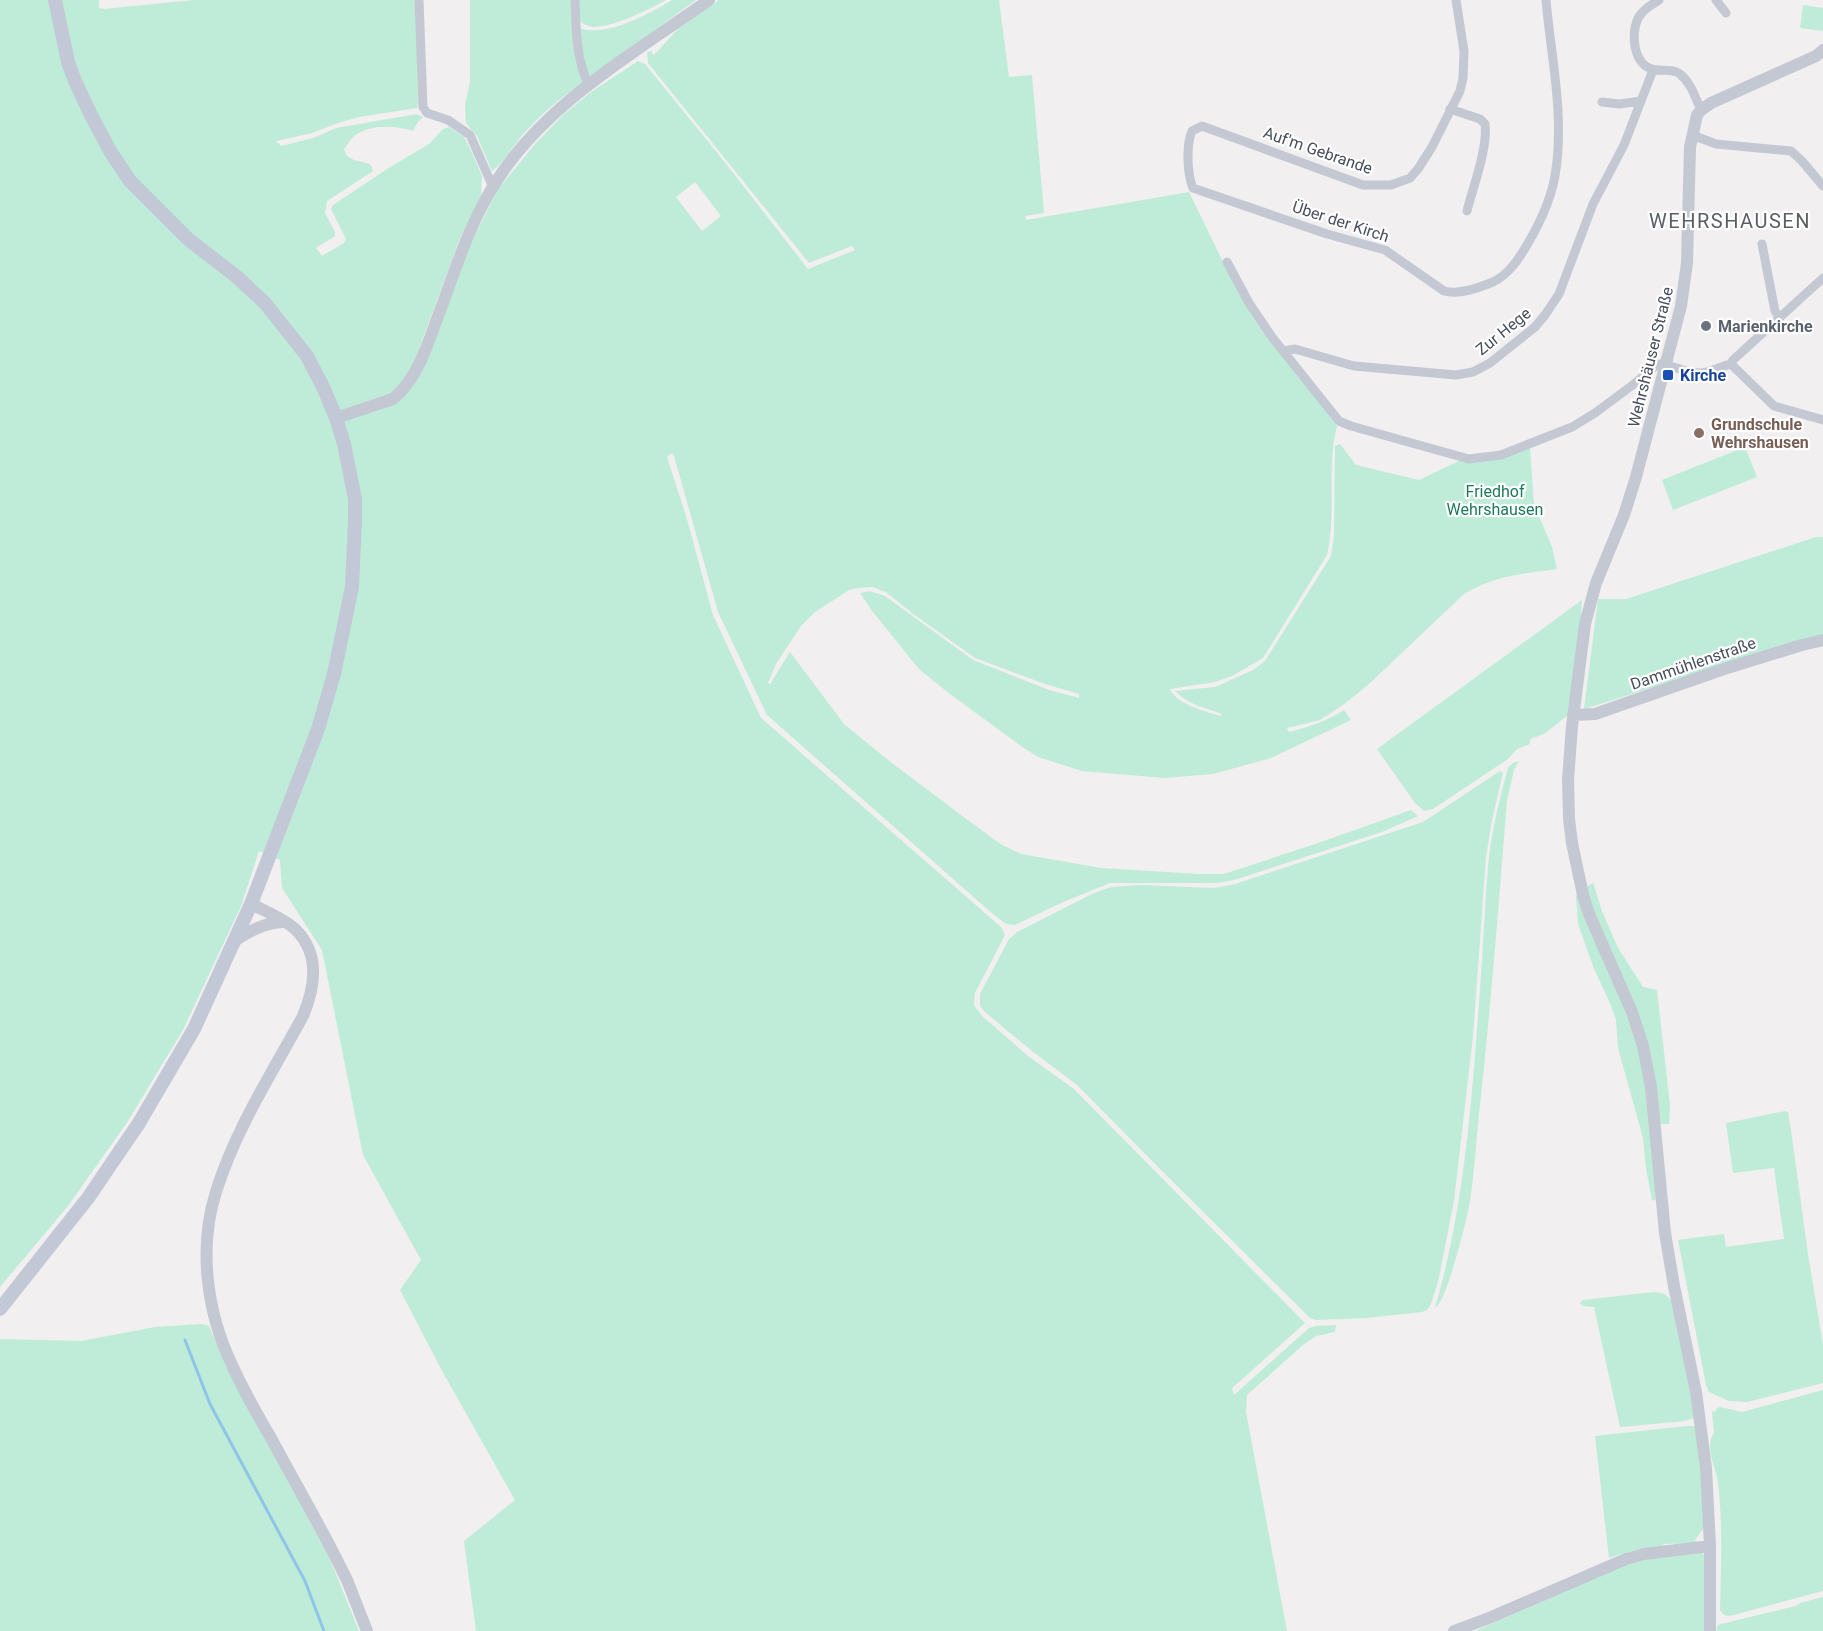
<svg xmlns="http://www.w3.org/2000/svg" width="1823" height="1631" viewBox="0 0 1823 1631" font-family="Roboto,sans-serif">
<rect width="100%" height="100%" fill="#f1efef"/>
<path fill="#bfecd8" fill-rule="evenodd" d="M0,0H99V8L104,9L194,0H416L418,103L417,108L359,117L338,123L312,133L276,141L281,146L313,138L336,128L417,114L423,117L417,123L413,131C395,125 367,124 352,138C349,141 347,146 344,149L346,155C354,163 363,160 371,165L373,171L327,201L325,213L335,232V236L316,248L322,256L344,243L346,239L331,209L333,205L387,169L429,144L443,129L449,127L464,137L473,155L482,176L481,196L460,238L419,349L498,189L536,143L563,115L591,92L638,61L645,64L723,160L808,269L855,250L852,246L809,263L648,63L647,52L651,51L654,55L677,30L719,0H999L1009,77L1032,75L1044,213L1025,216L1026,220L1189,192L1224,264L1283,352L1337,426C1326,468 1337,512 1327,555L1263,658L1232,676L1215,682L1170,689C1176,704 1206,712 1221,716L1222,714C1206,708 1187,704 1175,691L1215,687L1253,670L1265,661L1331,556L1334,536L1335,446L1340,444L1356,465L1419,480L1461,460L1474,463L1501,459L1530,448L1534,504L1552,547L1557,569C1522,574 1496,575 1464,594L1369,684L1343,705L1320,720L1287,728L1289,732C1309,727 1327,721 1344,710L1351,720L1271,758L1213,774L1164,778L1082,771L1038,757L1021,746L950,694L920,670L910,658L873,612L860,593L870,591L885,596L973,660L1049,690L1079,698V694L1048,685L975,658L912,613L886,592L872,587L857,588L849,590L815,612L801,626L776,664L768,683L771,684L773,679L790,652L844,724L888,760L969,821L1002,845L1021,854L1101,868L1199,874H1224L1324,841L1411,810L1418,816L1382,832L1234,880L1217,883H1110L1061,903L1015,925L1006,924L994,915L767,715L718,612L674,456L672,453L667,457L687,519L713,615L761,718L1001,927L1005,935L975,993L974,1005L982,1016L1028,1056L1074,1089L1305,1323L1232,1388L1234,1395L1309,1328L1316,1326L1336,1325L1335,1332L1316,1336L1303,1345L1247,1395L1246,1412L1287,1631H476L464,1541L515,1500L441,1369L400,1290L421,1260L363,1155L322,950L282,888L280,860L259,851L241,906L183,1030L128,1121L68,1206L0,1287ZM695,182L721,216L702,231L676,197Z
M470,0H573L585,83C566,91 533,122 520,138C511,149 504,162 492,171L477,136L466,123L465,105L470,82Z
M578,0H666C649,10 611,28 592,27C587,26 583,24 579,20Z
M672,0H696L590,77L587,75L579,28C606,38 649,14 672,0Z
M1803,5L1823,8V31L1800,28Z
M1745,447L1757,477L1673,510L1662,480Z
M1816,537H1823V634L1584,709L1598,599H1626Z
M1582,600L1580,633L1569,712L1567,716L1544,734L1530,739V744L1517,749L1508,759L1433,809L1424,811L1415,803L1377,749Z
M1519,761L1514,770L1507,800C1499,902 1491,1004 1480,1105C1476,1137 1475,1170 1470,1201C1467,1219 1447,1301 1435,1308C1466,1203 1473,1084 1481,975C1484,936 1485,896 1489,857C1493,826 1500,797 1508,768L1513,763Z
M1500,771L1503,773L1492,820L1486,857L1473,1036L1454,1201L1438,1282L1431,1304L1427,1310L1422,1312L1367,1318L1316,1320L1310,1318L1159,1168L1077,1085L1032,1051L985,1012L980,1006V994L1009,939L1017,932L1092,894L1111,887L1141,885L1214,888L1235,884L1423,822Z
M1593,883L1602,911L1618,948L1643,987L1657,990L1670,1105L1669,1124H1652L1658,1198L1652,1201L1646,1168L1643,1138L1618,1048L1616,1020L1610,1003L1594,969L1578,924L1576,897L1578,891Z
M1785,1111L1788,1112L1791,1130L1808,1254L1823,1345V1383L1747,1402L1729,1401L1709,1392L1706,1385L1678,1240L1724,1234L1726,1247L1784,1239L1774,1168L1733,1173L1726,1123Z
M1654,1292C1663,1293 1668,1294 1672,1303L1690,1389L1694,1418L1685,1421L1620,1427L1594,1307L1583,1306L1580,1303L1583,1300Z
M202,1324L209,1326L226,1366L327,1552L359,1631H0V1339L81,1341L155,1327Z
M1823,1390V1591L1730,1616L1724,1615L1720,1610C1721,1568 1723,1525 1718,1483C1716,1468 1704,1447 1714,1433L1712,1411L1715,1412L1717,1408L1720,1407L1742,1412Z
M1687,1426H1694L1696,1429L1702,1469L1704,1528L1695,1540L1697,1543L1663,1544L1664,1547L1635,1550L1609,1558L1595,1436Z
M1702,1553L1706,1557L1705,1631H1475L1623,1566L1647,1559Z
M1823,1597V1631H1716L1718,1625L1721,1624L1796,1606L1800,1603Z"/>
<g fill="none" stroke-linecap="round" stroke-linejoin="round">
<path stroke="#8fc5e6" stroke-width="3" d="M185,1340L210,1404L305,1581L324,1631"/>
<path stroke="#c3c8d3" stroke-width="9" d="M419,0L423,107L427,113L448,120L470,135L493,187
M575,0C576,29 576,59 589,86
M1456,0L1464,51L1463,78L1460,91L1432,147L1418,169L1410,178L1391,185H1363L1202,126L1192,131C1186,145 1187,174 1193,188L1327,234L1385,250L1444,291C1460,295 1478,288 1493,282C1509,274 1518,260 1527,245C1540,223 1553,195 1556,169C1564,113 1551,56 1546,0
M1659,0C1653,4 1645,8 1641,14C1630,27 1632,60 1649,68C1658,73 1671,67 1680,74C1691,83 1695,97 1701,110
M1716,0L1726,13
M1602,102L1619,104L1641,101
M1450,109L1480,119L1485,124C1488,148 1473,187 1467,211
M1692,135L1716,144L1791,151L1802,161L1823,186
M1762,244L1775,311L1780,318
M1227,262L1249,303L1272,337L1339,421L1351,426L1469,459L1501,455L1572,427L1595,413L1634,384L1658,364C1673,364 1686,374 1702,373C1712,372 1721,366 1731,364
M1284,351L1295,349L1354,366L1456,375L1473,372L1490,363L1535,327L1545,315L1559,294L1593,204L1624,145L1653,70
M1731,364L1733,360L1823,278
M1731,364L1774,406L1823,420"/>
<path stroke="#c3c8d3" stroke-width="12" d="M336,418L393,399C421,376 430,335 443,303C457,264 470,225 491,190C539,107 633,54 709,0
M1573,715L1595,714L1724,669L1802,645L1823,640
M251,904C265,911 283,918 295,929C321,954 315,987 303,1016C272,1073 235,1130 216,1192C198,1248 207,1313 232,1365C243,1390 257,1414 271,1438C291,1475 312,1512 332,1550L347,1580L367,1631
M233,942C250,931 263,923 283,922
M1454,1631L1489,1618L1626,1559L1644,1554L1710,1546
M1710,1631V1546L1706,1468L1696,1392L1674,1286L1665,1233L1651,1087L1643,1046L1632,1012L1589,914L1583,895L1572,843L1569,819L1568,780L1572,726L1585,624L1596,583L1624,515L1636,477L1681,306L1687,263L1690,147L1697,115L1701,110L1711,103L1816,56L1823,50"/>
<path stroke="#c2c8d6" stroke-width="14" d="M0,1309L88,1198L139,1123L194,1029L251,904L318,729L334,674L352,587L355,522V499L344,444L336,418L324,389L307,356L265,303L237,277L188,239L130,181L110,151L90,113L75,81L68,62L55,0"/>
</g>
<circle fill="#6b7280" stroke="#fff" stroke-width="2" cx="1706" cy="326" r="6"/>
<rect fill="#1a4fb4" stroke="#fff" stroke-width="2" x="1662" y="369" width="12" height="12" rx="3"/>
<circle fill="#8d6e63" stroke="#fff" stroke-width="2" cx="1699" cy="433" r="6"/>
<g text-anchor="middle" stroke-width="4.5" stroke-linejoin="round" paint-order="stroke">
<g font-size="16" fill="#484e5b" stroke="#fff">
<text transform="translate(1318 150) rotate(19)" y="6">Auf'm Gebrande</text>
<text transform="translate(1341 221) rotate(18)" y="6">Über der Kirch</text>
<text transform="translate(1503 331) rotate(-39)" y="6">Zur Hege</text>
<text transform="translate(1650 357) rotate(-76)" y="6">Wehrshäuser Straße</text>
<text transform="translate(1693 663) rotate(-19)" y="6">Dammühlenstraße</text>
</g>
<g font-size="16" font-weight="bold" fill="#5b616d" stroke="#fff" text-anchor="start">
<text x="1718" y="332">Marienkirche</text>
</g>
<g font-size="16" font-weight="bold" fill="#164399" stroke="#fff" text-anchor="start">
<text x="1680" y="381">Kirche</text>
</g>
<g font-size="16" font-weight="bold" fill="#785e54" stroke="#fff" text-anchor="start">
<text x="1711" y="430">Grundschule<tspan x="1711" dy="18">Wehrshausen</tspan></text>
</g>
<g font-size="16" fill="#1d785a" stroke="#fff">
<text x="1495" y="497">Friedhof<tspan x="1495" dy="18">Wehrshausen</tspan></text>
</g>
<g font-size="20" letter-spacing="1.5" fill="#5b5e63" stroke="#fff">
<text x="1730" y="228">WEHRSHAUSEN</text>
</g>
</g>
</svg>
